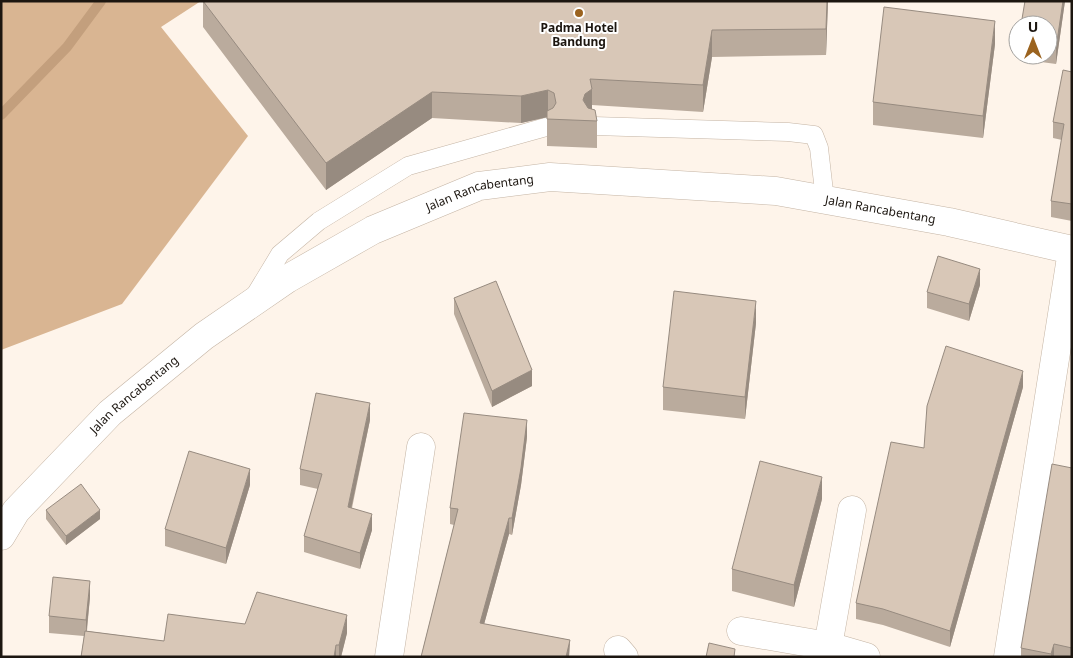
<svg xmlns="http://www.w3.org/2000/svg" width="1073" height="658" viewBox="0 0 1073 658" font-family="'Noto Sans',sans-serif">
<rect width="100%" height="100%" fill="#fef4ea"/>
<path fill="#d9b592" d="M1,1H201L161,27L248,136L122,304L1,350Z"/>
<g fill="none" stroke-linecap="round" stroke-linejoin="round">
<path stroke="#c39f7d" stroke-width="10" d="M1,115L67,47L101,1"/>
<defs>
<path id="service" d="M594,126L788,132L814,135L819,148L825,200
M254,297L280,254L319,221L408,166L546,127"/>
<g id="minor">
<path id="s1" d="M1,536L16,511L110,413L204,336L287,279L373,230L479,186L550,177L776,191L949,222L1072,250"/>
<path d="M741,631L828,646L866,657"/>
<path d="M828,646L852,510"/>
<path d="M618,650L624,657"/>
<path d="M389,657L421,447"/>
<path d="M1008,657L1072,251"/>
</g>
</defs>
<use href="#service" stroke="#c4b4a4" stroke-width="19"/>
<use href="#minor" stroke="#c4b4a4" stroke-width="29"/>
<use href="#service" stroke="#fff" stroke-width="18"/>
<use href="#minor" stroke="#fff" stroke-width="28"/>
</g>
<path fill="#baab9d" d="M203,1H828L826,55L712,57L703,112L592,105V109L597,121V148L547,146V117L521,123L432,118L326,190L203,27Z
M1025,1H1065L1056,64L1019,59V55H1048V25Z
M995,44L983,138L873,125V102Z
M1072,72V221L1051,217V201L1062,140L1053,138V122Z
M980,285L969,321L927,308V292Z
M454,298L532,386L492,407L454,314Z
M756,323L745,419L663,410V387Z
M1023,387L950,647L883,625L856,619V603L924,448Z
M370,420L352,508L372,530L360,569L304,552V536L318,489L300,485V469Z
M527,437L521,485L512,535L509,534L484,624L570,640L569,657H421L454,525L450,524V508Z
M1072,468V657H1021V648Z
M250,485L226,564L165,546V529Z
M822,499L794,607L732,591V569Z
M46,510L100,519L66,545L46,519Z
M90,597L87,631L164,641L245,624L347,633L341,657H81L84,636L49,633V616Z"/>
<path fill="#978b80" d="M827,1H828L826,55V29Z
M1063,1H1065L1056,64V48Z
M995,21V44L983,138V116Z
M712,30V57L703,112V85Z
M592,89V116L583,100L585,94Z
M548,90V117L521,123V96Z
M432,92V118L326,190V163Z
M980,269V285L969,321V304Z
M756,301V323L745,419V397Z
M532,370V386L492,407V391Z
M1023,371V387L950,647V631Z
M370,403V420L348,523V507Z
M527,420V437L521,485L512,535V518Z
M250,469V485L226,564V548Z
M822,477V499L794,607V585Z
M100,510V519L66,545V536Z
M372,514V530L360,569V553Z
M509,518V534L480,639V623Z
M90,581V597L86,636V620Z
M347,615V633L341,657H339V645Z
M570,640L569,657H566Z
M1054,644V657H1051V654Z
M336,645V657H334Z"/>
<path fill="#d8c7b7" stroke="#978b80" d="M203,1H827L826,29L712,30L703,85L590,79L592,89L585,94L583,100L588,108L595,110L597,121L547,119V111L553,108L556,103L554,93L548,90L521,96L432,92L326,163Z
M1025,1H1063L1056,48L1048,47V25H1021Z
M884,7L995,21L983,116L873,102Z
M1063,70L1072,72V204L1051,201L1064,124L1053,122Z
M938,256L980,269L969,304L927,292Z
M496,281L532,370L492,391L454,298Z
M674,291L756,301L745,397L663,387Z
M946,346L1023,371L950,631L883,609L856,603L891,442L924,448L927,406Z
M316,393L370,403L348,507L372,514L360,553L304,536L322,474L300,469Z
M464,413L527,420L521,468L512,518H509L480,623L570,640L566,657H421L458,509L450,508Z
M189,451L250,469L226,548L165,529Z
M760,461L822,477L794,585L732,569Z
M1052,464L1072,468V648L1054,644L1051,654L1021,648Z
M81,484L100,510L66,536L46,510Z
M53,577L90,581L86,620L49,616Z
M257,592L347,615L339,645H336L334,657H81L85,631L164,641L168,614L245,624Z
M709,643L735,649L734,657H706Z"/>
<circle fill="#9b631f" stroke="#fff" stroke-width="2" cx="579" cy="13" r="5"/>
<g text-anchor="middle" stroke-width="4" stroke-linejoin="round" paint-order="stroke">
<g font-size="12" font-weight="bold" fill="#1c1610" stroke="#fff">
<text x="579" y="32">Padma Hotel<tspan x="579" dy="14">Bandung</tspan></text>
</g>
<g font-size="12" fill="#1c1610" stroke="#fff">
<text dy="4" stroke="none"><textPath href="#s1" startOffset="600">Jalan Rancabentang</textPath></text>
<text dy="4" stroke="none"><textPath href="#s1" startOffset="1005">Jalan Rancabentang</textPath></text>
<text dy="4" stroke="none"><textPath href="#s1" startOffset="195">Jalan Rancabentang</textPath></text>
</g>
</g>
<rect width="1073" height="658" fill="none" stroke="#1c1610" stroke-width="5"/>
<g transform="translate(1033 40)"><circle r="24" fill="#ffffff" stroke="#a4a29f"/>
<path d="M0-4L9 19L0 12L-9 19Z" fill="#9b631f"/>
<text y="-8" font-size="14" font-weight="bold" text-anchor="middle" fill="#1c1610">U</text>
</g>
</svg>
